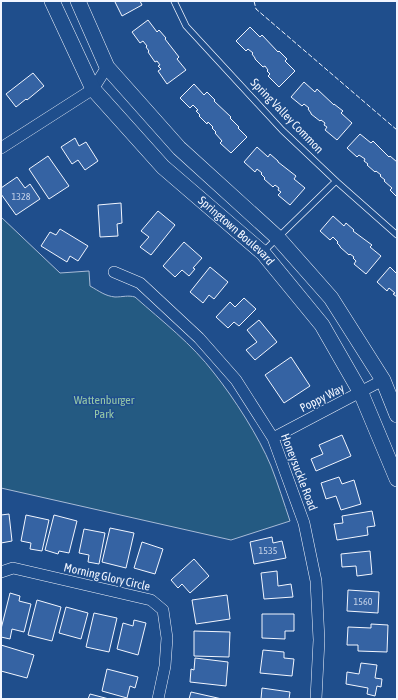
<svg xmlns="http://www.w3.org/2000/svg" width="398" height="700" viewBox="0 0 398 700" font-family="'Asap Condensed',sans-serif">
<rect width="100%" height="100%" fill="#1f4e8c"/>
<path fill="#245a82" stroke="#a8bbd7" d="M1,217L60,273L89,271L90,286C99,291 105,296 115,297C123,297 128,295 135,297C162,321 192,344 214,373C234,398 259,437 271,466C278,484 284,503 290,521L231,540L1,488Z"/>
<path fill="#3563a3" stroke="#f2f6ff" d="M116,1H140L142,5L122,16L115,2Z
M148,20L157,32L159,30L166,38L165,39L179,57L177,59L186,70L167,84L158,71L161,69L158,66L160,65L157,61L155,62L148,52L149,51L146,47L147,46L143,41L140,43L132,32Z
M250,27L260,37L262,35L278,52L279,51L287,59L285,61L295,71L279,87L268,76L270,74L267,71L268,70L265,66L263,67L255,59V58L252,54L253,53L248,49L246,51L236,41Z
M33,73L44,86L27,100L26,99L16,107L6,94Z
M304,82L315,92L317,89L334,105V104L343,111L341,113L352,123L337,140L325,130L327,127L324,125L325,123L321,120L320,121L311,114V113L308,109L309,108L304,104L302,106L291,97Z
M194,84L204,95L207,92L215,100L214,101L231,117L230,118L239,127L238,128L247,137L231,153L220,143L222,141L215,133L216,132L212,128L213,127L208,122L207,124L199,116L200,115L196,111L198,110L193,105L190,108L180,98Z
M360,134L371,143L373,141L389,157L390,156L397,162V197L390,190L392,188L384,181L385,180L380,176L381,175L376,171L375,172L367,165L368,164L364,161L365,159L359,155L357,157L347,148Z
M75,138L79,146L86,142L98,161L85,170L78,160L72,164L61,147Z
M257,147L268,157L270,154L278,161V162L296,176L294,179L305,188L290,205L278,195L281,192L278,190L279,188L275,185L273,187L264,179L265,178L261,174L262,173L257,169L255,172L244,162Z
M48,156L69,186L49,199L29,169Z
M17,177L25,188L30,184L40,199L16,215L1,194V188Z
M121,203L122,223L117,224L118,236L100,237L98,205Z
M158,211L175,225L151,255L140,247L149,237L141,231Z
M333,216L344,226L346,223L354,230L353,231L372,245L370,247L381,256L366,274L354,264L356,261L353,258L354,257L350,254L349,255L340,247V246L337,243L338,242L333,237L330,240L320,231Z
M60,229L88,246L78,261L70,256L67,262L41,246L50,232L56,235Z
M184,242L202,258L193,268L195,269L189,276L182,270L175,277L163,266Z
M210,267L228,282L214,299L209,295L203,303L190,292Z
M390,267L397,274V297L393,294L395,293L389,288L387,291L377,282Z
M244,298L256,309L239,326L234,322L228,328L216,317L230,302L235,307Z
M259,320L277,342L255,360L246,350L257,342L247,330Z
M291,357L310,386L284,403L265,375Z
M342,435L351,456L316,471L311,459L323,454L319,445Z
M339,477L342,484L354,480L361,504L341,510L336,496L326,499L321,483Z
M372,511L375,526L367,527L368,535L337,540L334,524L343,523L342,516Z
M9,514L12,541L1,543V515Z
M26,515L49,520L42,551L30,549L31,543L21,541Z
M54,515L77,521L69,553L59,551L58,554L45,550Z
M110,528L134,533L126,568L102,562Z
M84,529L105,533L99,564L88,562L89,555L79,553Z
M272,537L273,543L282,541L286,558L254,564L250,542Z
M142,542L163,549L155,574L134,568Z
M370,551L372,574L357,576L356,566L342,567L341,554Z
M194,559L209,576L190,593L182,584L178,588L171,580Z
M277,571L278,586L291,584L293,597L264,599L261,573Z
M348,590L379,592L378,613L347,611Z
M10,593L20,596L19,601L31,604L24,632L12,629L10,639L1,637V629Z
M227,595L230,619L196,624L192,600Z
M37,600L61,607L52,641L28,635Z
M66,607L88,613L81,639L59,633Z
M94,613L117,618L109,652L86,647Z
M262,614H294V631H285V639L262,638Z
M134,620L146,623L138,655L117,649L123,623L133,626Z
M371,624L388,625L387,652L358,651V645H347L348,627L371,628Z
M194,631L230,632L229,657L194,656Z
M1,645L34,655L27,678L1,671Z
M263,650L284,652V658L294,659L292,676L260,673Z
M195,658L228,662L226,686L190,682L191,669L194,670Z
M361,663L377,665L375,678L382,679L381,687L377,686L375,696L367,694L368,688L346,684L347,672L359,674Z
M107,669L138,677L135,688L130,686L127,698L102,691Z
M262,688L290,692L289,699H261Z
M191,692L222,699H189Z
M90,694L109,699H88Z"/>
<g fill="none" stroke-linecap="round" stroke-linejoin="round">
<defs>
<path id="lane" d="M174,1L186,26L282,130L336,181L397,235
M263,252L336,181"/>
<path id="street" d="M1,148L93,89L107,67
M114,272L140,283L199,338L236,380L273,438L304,523L316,581L319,640L316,699
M273,438L383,380
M1,572L13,568L151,600L163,610L167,638L165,666L158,699"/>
<g id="secondary">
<path id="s1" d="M52,1L93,89L163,167L263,253L322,325L361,393L397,479"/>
<path d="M78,1L107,67L179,148L278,238L331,298L383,380L397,415"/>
</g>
</defs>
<use href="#lane" stroke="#f2f6ff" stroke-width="7"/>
<use href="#street" stroke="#f2f6ff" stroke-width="12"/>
<use href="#secondary" stroke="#f2f6ff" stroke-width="16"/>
<use href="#lane" stroke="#1f4e8c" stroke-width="5.5"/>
<use href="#street" stroke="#1f4e8c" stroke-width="11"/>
<use href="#secondary" stroke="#1f4e8c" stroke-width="15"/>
<path stroke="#f2f6ff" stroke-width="1" stroke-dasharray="5 2" stroke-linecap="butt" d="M254,1L256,9L397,130"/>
</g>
<g text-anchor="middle" stroke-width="3" stroke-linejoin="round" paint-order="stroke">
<g font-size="10" fill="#c3d1e8">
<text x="21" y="200">1328</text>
<text x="268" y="554">1535</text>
<text x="363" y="605">1560</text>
</g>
<g font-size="12" fill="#f2f6ff" stroke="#1f4e8c">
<text transform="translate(287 116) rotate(46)" y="4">Spring Valley Common</text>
<text dy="4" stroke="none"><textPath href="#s1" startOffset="299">Springtown Boulevard</textPath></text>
<text transform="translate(322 398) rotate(-27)" y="4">Poppy Way</text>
<text transform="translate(299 472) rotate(69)" y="4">Honeysuckle Road</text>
<text transform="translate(107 577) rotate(13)" y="4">Morning Glory Circle</text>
</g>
<g font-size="12" fill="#97c8a6" stroke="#1f4e8c">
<text x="104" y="404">Wattenburger<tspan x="104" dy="14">Park</tspan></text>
</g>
</g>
<rect width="398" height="700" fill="none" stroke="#f2f6ff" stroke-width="4"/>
</svg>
